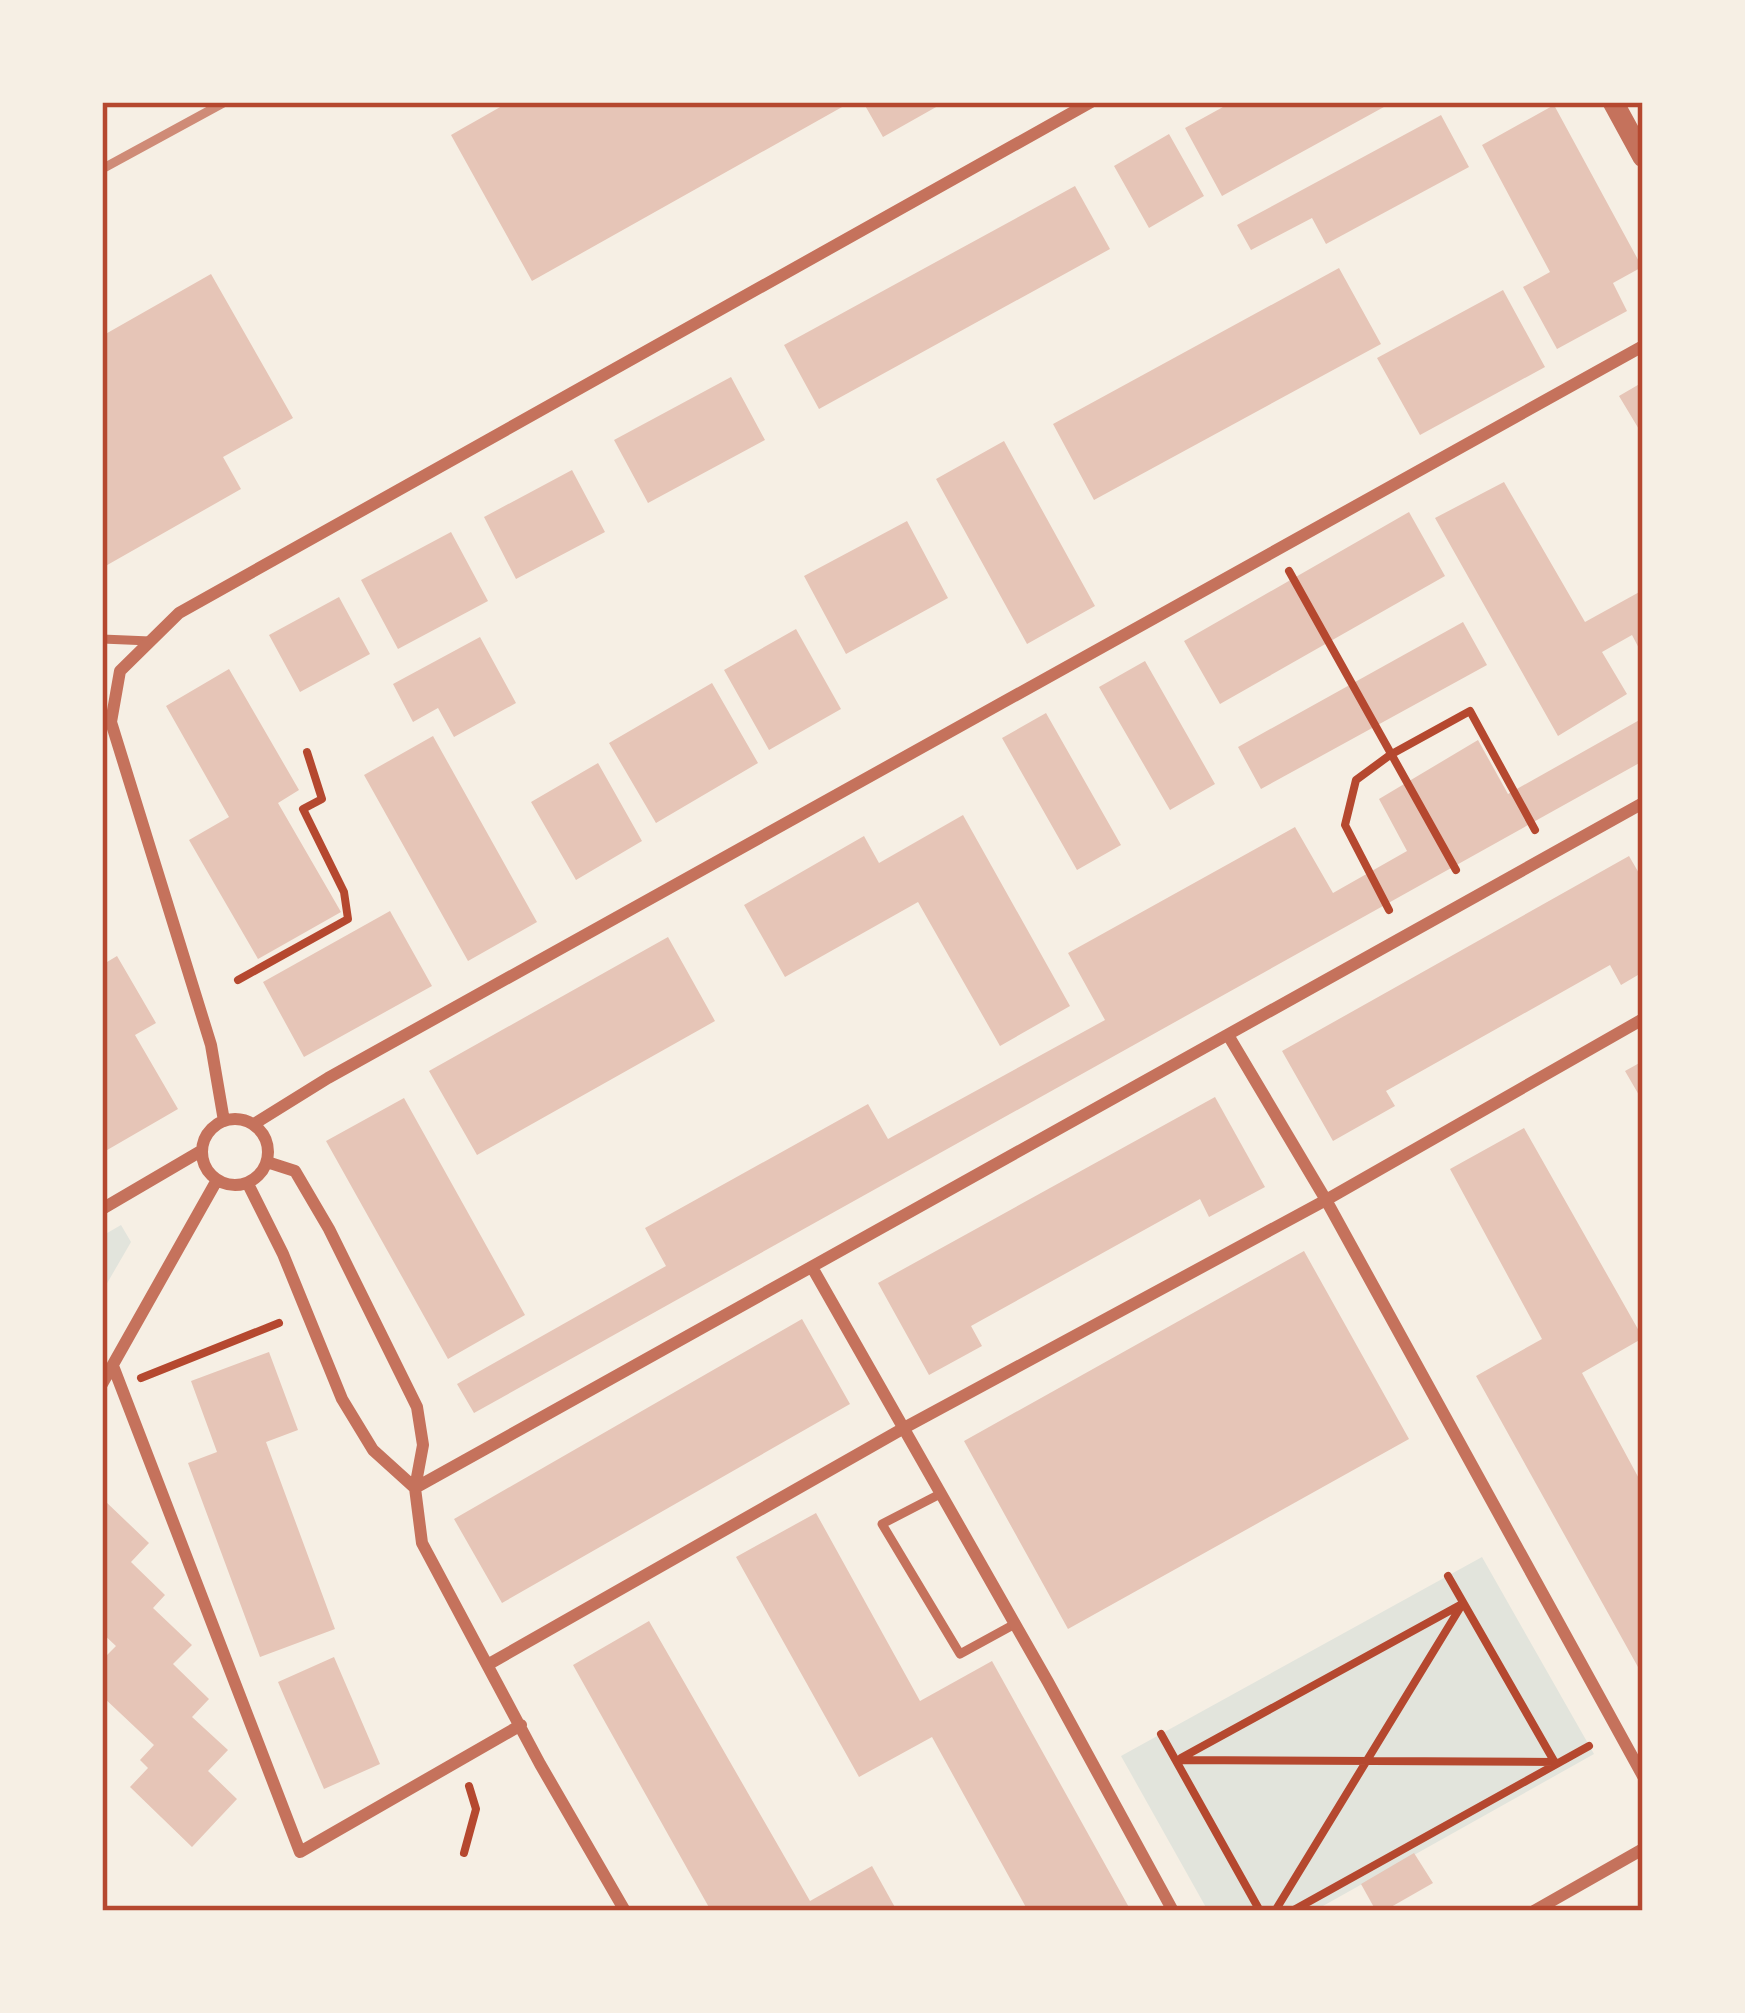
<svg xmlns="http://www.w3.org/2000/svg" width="1745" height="2013" viewBox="0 0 1745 2013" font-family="Overpass,sans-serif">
<rect width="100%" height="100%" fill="#f6efe4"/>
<path fill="#e2e4dc" d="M121,1225L131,1242L102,1292V1236Z
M1482,1557L1594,1754L1314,1911H1208L1121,1756Z"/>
<path fill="#e6c5b7" d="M509,102H851L532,281L451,135Z
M863,102H945L883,137Z
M1232,102H1393L1222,196L1185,128Z
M1554,105L1642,267L1613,283L1627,311L1557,349L1523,287L1550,272L1482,145Z
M1441,115L1469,167L1326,244L1312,218L1251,250L1237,225Z
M1169,134L1204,196L1149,228L1114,166Z
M1075,186L1110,249L819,409L784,345Z
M1339,268L1381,344L1094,500L1053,424Z
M211,274L293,418L223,457L241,489L102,568V336Z
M1503,290L1545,367L1420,435L1377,358Z
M731,377L765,440L648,503L614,440Z
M1643,382V436L1619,396Z
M1004,441L1095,606L1027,644L936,479Z
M572,470L605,532L516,579L484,517Z
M1504,482L1585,622L1643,590V656L1632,635L1602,652L1627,694L1558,736L1435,518Z
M1409,512L1445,576L1220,704L1184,641Z
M907,521L948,598L846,654L804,576Z
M451,532L488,601L398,649L361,580Z
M339,597L370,654L300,692L269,635Z
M1463,622L1487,665L1261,789L1238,747Z
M796,629L841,709L769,750L724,670Z
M480,637L516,703L454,737L438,708L413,722L393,684Z
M1145,661L1215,784L1170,810L1099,687Z
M229,669L299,790L278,803L341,912L258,959L189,840L229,817L166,706Z
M712,683L758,763L656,823L609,743Z
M1046,713L1121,845L1077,870L1002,738Z
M1643,718V761L474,1413L457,1384L666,1266L645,1228L868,1104L888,1139L1105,1020L1068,953L1295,827L1333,893L1407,851L1379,799L1478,740L1508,794Z
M433,736L537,922L468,961L364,775Z
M598,763L642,841L576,880L531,802Z
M963,815L1070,1006L1000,1046L918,902L785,977L744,905L864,836L879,863Z
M1629,856L1643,880V972L1621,985L1610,965L1386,1091L1395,1106L1333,1141L1282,1051Z
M390,911L432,986L304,1057L263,982Z
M668,937L715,1021L477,1155L429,1071Z
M117,956L156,1023L135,1035L178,1109L102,1153V965Z
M1643,1061V1102L1625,1071Z
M1215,1097L1265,1187L1209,1217L1200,1199L971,1326L982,1346L929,1375L878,1283Z
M404,1098L525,1315L448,1359L326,1141Z
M1524,1128L1643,1338L1582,1373L1643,1486V1676L1476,1376L1542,1339L1450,1169Z
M1304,1251L1409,1439L1068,1629L964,1441Z
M802,1319L850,1404L502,1603L454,1519Z
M269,1352L298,1430L266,1442L335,1629L260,1657L188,1463L217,1452L191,1381Z
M105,1501L149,1543L131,1562L165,1595L153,1608L192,1645L173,1664L209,1699L192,1717L228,1750L208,1771L237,1799L192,1847L130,1787L148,1768L140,1760L154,1745L102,1696V1660L116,1646L102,1633Z
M816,1513L920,1701L992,1661L1131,1911H1028L932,1737L859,1777L736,1557Z
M649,1621L810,1901L872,1866L897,1911H711L573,1665Z
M334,1657L380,1764L324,1789L278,1682Z
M1414,1853L1433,1883L1384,1911H1376L1361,1884Z"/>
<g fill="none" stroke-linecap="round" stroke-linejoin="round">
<path stroke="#b5482f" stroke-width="8" d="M1289,571L1456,870
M1389,910L1345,825L1356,780L1390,755L1470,711L1535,830
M238,980L348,919L344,892L303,809L322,799L307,752
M141,1378L279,1323
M1448,1576L1554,1761
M1161,1734L1260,1911
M1181,1758L1462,1604
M1176,1760L1555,1762
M464,1853L476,1809L469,1786
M1275,1911L1463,1603
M1292,1911L1589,1746"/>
<path stroke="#c5725c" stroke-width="9" d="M102,639L150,641
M940,1494L882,1524L960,1654L1013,1625"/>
<path stroke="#c5725c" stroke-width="12" d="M1228,1035L1326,1200L1643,1776
M202 1152a33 33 0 1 1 66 0a33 33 0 1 1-66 0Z
M224,1121L211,1045L111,722L120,671L179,613L1091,102
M254,1124L328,1078L1643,346
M267,1162L295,1171L329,1229L417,1407L423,1445L415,1488L422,1543L540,1764L625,1911
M248,1184L283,1254L342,1399L373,1450L415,1488
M102,1209L201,1151
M813,1269L1048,1682L1173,1911
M113,1366L300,1852L521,1725
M102,1384L217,1180
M415,1488L1643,803
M489,1664L904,1428L1326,1200L1643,1019
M1534,1911L1643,1849"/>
<path stroke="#c5725c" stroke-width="21" d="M1613,102L1643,157"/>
<path stroke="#cf8b77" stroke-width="9" d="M102,104L106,102
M102,169L225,102"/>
</g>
<rect width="1745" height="2013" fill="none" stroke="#f6efe4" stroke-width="210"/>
<rect x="105" y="105" width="1535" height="1803" fill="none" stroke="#b5482f" stroke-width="4.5"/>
</svg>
